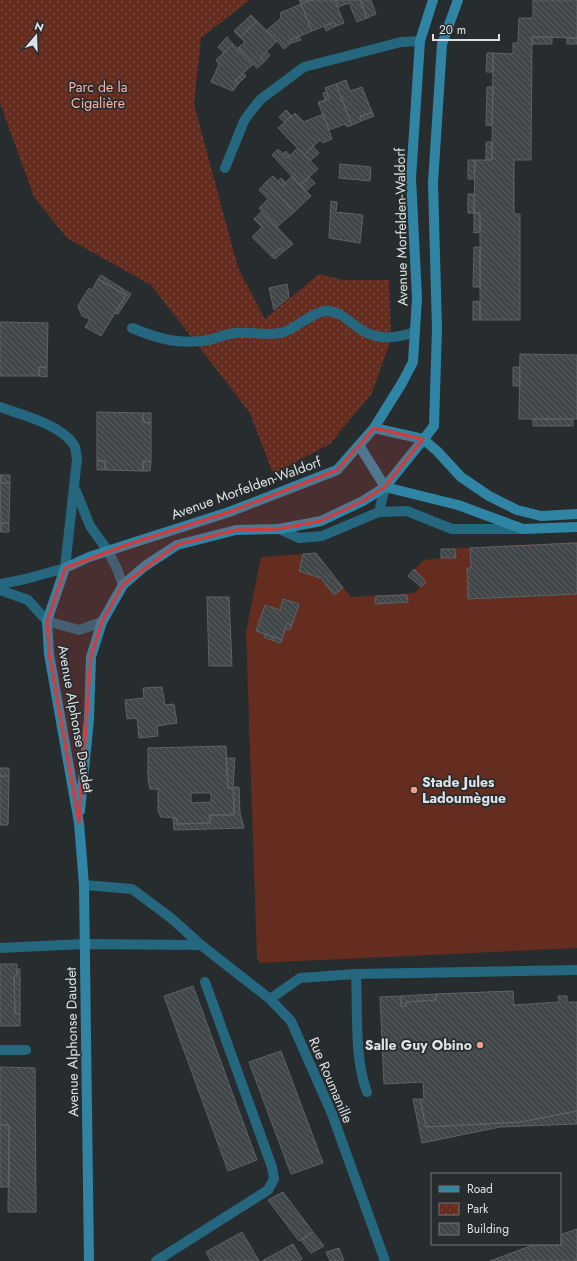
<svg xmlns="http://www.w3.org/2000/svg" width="577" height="1261" viewBox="0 0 577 1261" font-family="Jost,sans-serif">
<defs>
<pattern id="park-dots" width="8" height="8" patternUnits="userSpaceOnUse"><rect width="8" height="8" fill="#652d20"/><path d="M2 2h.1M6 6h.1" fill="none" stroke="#7b4b40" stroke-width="1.8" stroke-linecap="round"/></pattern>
<pattern id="building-back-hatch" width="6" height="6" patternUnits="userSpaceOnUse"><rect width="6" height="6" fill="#414649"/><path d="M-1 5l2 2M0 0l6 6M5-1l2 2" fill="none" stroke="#5c6063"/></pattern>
</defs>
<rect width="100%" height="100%" fill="#272c2e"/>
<path fill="url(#park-dots)" d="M0,0H250L201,38L194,104L238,268L265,319L319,274L343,280H389L391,339L372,393L330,444L273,474L250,413L151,285L67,238L34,197L0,103Z"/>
<path fill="#652d20" d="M577,542V948L259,963V960H257L246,632L261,557L316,553L351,597L414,593L420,587L408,576L424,560L441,558V549Z"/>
<path fill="url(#building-back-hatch)" stroke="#5c6265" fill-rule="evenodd" d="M299,0H312L301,4Z
M312,0H335L344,23L336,26L334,22L312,31L301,4Z
M335,0H360L367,18L357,22L349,3L338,7Z
M360,0H371L376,14L367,18Z
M533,0H577V38L532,37L531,160H514V214H520V320H480V213H474L475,160H492L493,53L513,54V43H518L519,18H533Z
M301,4L312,31L290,40L291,43L284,49L267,30L281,18L280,13Z
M251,15L257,21L240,37L234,31Z
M257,21L277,41L260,58L264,62L257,68L238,48L245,42L240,37Z
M334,22L336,26L326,31L324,26Z
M299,36L301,40L291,43L290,40Z
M227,37L233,44L224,53L218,47Z
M532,37H552V44H532Z
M567,38H577V44H567Z
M233,44L253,64L235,81L238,84L233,91L211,82L219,64L216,60Z
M266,52L270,55L264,62L260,58Z
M487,53H493V72H486Z
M243,73L246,76L238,84L235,81Z
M346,80L350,91L362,87L372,112L360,117L361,121L352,125L336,84Z
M336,84L352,125L347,127L345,124L329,130L318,102L329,99L325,88Z
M487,87H493L492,126L486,125Z
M327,92L329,99L325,100L323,93Z
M286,110L292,116L284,122L279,117Z
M372,112L374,116L361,121L360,117Z
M295,113L304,122L323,114L332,139L323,143L320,140L304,155L278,128Z
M486,142H492V160H486Z
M313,146L319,153L310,161L304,155Z
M298,148L318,169L300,185L272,155L278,149L287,158Z
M286,151L290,156L287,158L283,154Z
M468,160H475L474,179H468Z
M340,164L371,167L370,181L339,178Z
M273,176L282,186L292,176L311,196L294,212L266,182Z
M309,177L315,183L306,191L300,185Z
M281,178L286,183L282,186L278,181Z
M266,182L294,212L277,227L259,208L268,199L259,190Z
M468,194H474V213H468Z
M331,201L337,202L336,212L363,215L360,243L329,238Z
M262,211L293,244L284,251L281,248L271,256L252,237L262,227L254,219Z
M474,213H480V232L474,233Z
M474,247H480V287H473Z
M281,248L284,251L275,259L271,256Z
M101,275L131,294L118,314L115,313L126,295L98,279Z
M98,279L126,295L101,336L85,327L90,319L82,316L78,306L89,288L92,290Z
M287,284L289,297L274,310L269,288Z
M473,301L480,302V320H473Z
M0,322L48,323L47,367H39V376H0Z
M520,354L577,355V419H519Z
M39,367H47V377L39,376Z
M513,367H520V386H513Z
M97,412L143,413V422L151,423V462L143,461V471L105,470V461H97Z
M143,413H151V423L143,422Z
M533,419H573V426H533Z
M97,461H105V470H97Z
M143,461L151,462L150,471H143Z
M0,474L1,483H10L9,523H0L1,532Z
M1,475H10V483H1Z
M0,523H9V532H1Z
M577,543V594L468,599L467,568H471L470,548Z
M441,549H455L456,558H441Z
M316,553L343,588L334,595L320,577V578L299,571L303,554Z
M414,569L426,582L421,587L408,576Z
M407,595L408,602L375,604L376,596Z
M207,597H229L232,666H209Z
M283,599L299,604L292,625L287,623L282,640L256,631L265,605L280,610Z
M287,623L292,625L290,630L285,629Z
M265,634L282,640L280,643L264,637Z
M162,687L165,705L174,704L177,723L157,726L158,736L139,738L137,718L127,719L125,700L144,698L143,688Z
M226,746L228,788H233L234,815H210V823L177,824V818L161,817L158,811V789H150L148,779V748ZM191,793H211V802L191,803Z
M226,758H235L233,788H228Z
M0,768H9V776H0Z
M0,776H9L8,825H0Z
M234,787H239L240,813L244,828L174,830L173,818H177V824L210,823V815H234Z
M0,964H17V975L14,976L15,1014H20V1026H0Z
M17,969H20V1014H15L14,976L17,975Z
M193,986L257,1160L228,1171L164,996Z
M513,991L514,1005L559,1002L558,996H567V1002H577V1111L521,1122L426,1127L420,1099H424L423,1082L384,1084L380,997L401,996V1007L406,1006V1002L436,1000V994Z
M436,994V1000L406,1002V1006L401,1007V996Z
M281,1051L323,1163L291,1174L249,1062Z
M0,1067L35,1068L36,1212H8L9,1125H0Z
M413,1099H420L426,1127L521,1122L577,1111V1124L500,1127L422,1143Z
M0,1125H9V1187H0Z
M283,1192L313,1232L299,1241L268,1200Z
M577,1229V1261H490L536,1244H560V1235Z
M242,1232L259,1261H211L206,1252Z
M313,1232L324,1246L311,1253L301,1240Z
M293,1244L302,1259L298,1261H262Z
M339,1248L344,1260L330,1261L326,1252Z"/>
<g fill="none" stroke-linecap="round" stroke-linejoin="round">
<path stroke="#24677f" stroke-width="10" d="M132,328C159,339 179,345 209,340C218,338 226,334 235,333C252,331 267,337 284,332C298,327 313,311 328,311C340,312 348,320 357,327C376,341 394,339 415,332
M379,512L385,487
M279,529L299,538L322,536L379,512L407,511L452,529H521
M356,974C358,1010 354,1059 367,1092
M270,999L300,978L356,974L577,970"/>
<path stroke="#24677f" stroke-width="10" d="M225,168L244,121L251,111L261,99L304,67L401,42L420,41
M0,407C21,415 64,425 75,447C76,450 76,455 77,459L65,568L26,579L0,584
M76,491L90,526L108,551L117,569L123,585
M0,590L28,600L47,621L79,630L102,622
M84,885L132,889L171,918L201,945L270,999L291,1021L332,1114L385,1261
M0,948L84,944L201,945
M0,1050H26
M156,1261L268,1190L274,1179L272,1167L205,982"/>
<path stroke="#3085a4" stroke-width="10" d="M374,428L423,439L437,451L461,477L489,496L517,510L541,516L577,514
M359,445L385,487L458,505L523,529L577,527
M80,811L89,719L91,657L102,622L123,585L145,566L177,545L236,530L279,529L321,521L363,501L385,487L434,426L437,329L433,183L442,44L458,0
M89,1261L84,885L79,823L49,654L47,621L65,568L89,557L126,545L229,512L337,470L374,428L402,383L413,362L417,298L411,178L420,41L433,0"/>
</g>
<path fill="#d73a3b" fill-opacity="0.2" stroke="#d73a3b" stroke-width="3" stroke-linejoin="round" d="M374,428L423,439L385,487L363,501L321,521L279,529L236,530L177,545L123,585L102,622L91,657L79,823L49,654L47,621L65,568L126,545L229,512L337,470Z"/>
<g fill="#f49e89" stroke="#272c2e" stroke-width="1.5">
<circle cx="414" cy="790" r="4"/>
<circle cx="480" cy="1045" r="4"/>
</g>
<g text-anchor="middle" stroke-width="3.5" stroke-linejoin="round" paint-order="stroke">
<g font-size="14" fill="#fab5a5" stroke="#272c2e">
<text x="98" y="92">Parc de la<tspan x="98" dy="16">Cigalière</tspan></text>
</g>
<g font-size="14" fill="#dee1e3" stroke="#272c2e">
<text transform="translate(401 227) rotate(-91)" y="5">Avenue Morfelden-Waldorf</text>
<text transform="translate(246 488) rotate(-20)" y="5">Avenue Morfelden-Waldorf</text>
<text transform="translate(76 719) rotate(80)" y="5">Avenue Alphonse Daudet</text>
<text transform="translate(72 1042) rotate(-91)" y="5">Avenue Alphonse Daudet</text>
<text transform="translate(331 1080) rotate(67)" y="5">Rue Roumanille</text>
</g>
<g font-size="14" font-weight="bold" fill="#dee1e3" stroke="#272c2e" text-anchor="start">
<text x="422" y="787">Stade Jules<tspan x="422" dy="16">Ladoumègue</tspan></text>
<text x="472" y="1050" text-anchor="end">Salle Guy Obino</text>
</g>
</g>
<rect x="431" y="1173" width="130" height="72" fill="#272c2e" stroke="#707476"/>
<rect x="439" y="1186" width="20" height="6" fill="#3085a4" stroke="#707476"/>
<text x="467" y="1193" font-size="12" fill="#dee1e3">Road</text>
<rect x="439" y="1203" width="20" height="12" fill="url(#park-dots)" stroke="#707476"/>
<text x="467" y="1213" font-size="12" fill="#dee1e3">Park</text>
<rect x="439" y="1223" width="20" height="12" fill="url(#building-back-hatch)" stroke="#707476"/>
<text x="467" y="1233" font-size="12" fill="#dee1e3">Building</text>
<g transform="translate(36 36) rotate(19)" stroke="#272c2e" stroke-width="3" paint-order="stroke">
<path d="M0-3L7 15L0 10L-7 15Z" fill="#dee1e3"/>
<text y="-6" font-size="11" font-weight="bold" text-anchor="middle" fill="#dee1e3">N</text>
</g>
<path d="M433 34v6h66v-6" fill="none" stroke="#dee1e3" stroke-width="2"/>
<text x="439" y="34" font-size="12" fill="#dee1e3" stroke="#272c2e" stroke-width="3" paint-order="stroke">20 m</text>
</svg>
